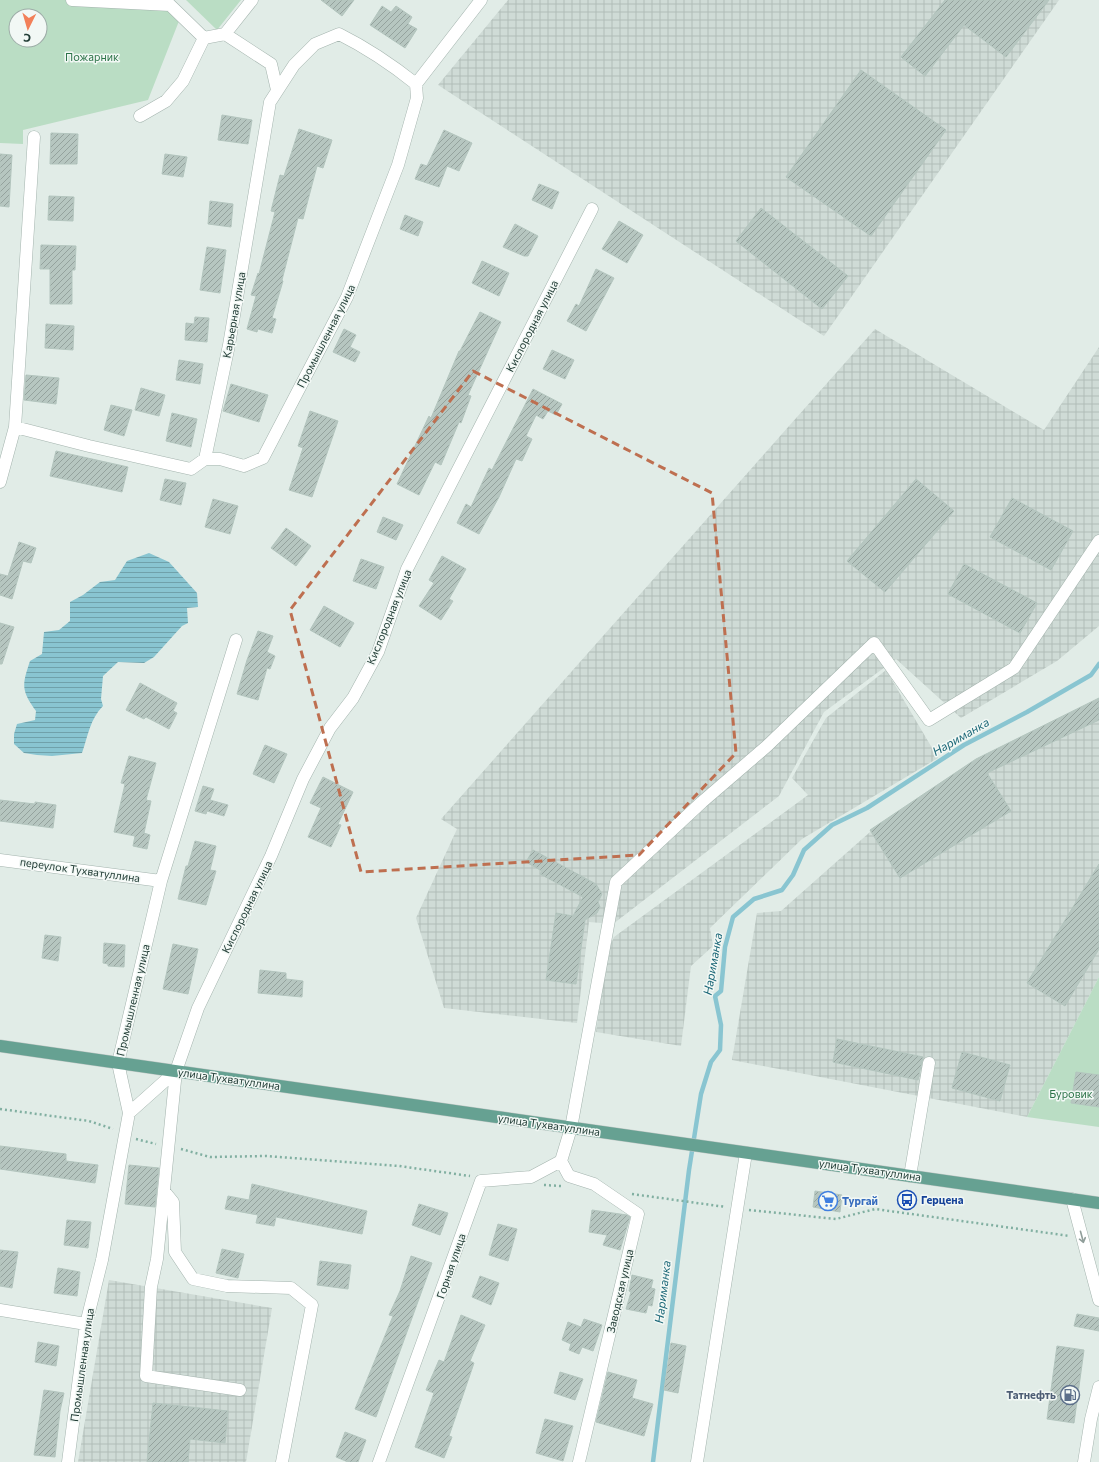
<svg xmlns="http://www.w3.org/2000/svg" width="1099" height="1462" viewBox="0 0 1099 1462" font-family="Commissioner,sans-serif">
<defs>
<pattern id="industrial-grid" width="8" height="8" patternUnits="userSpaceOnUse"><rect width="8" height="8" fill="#cfdbd6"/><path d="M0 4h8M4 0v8" fill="none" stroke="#b1bdb8"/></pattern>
<pattern id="water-rules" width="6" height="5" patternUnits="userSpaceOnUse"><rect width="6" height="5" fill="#89c5d1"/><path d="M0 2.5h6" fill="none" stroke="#70a1aa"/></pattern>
<pattern id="building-hatch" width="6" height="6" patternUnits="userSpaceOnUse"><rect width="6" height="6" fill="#b6c6c0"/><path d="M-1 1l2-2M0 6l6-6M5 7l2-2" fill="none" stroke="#94a29d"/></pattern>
</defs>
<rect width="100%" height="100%" fill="#e1ece7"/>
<path fill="url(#industrial-grid)" d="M508,0H1059L824,336L438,85Z
M875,329L1044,430L1099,347V626L1057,661L961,718L896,659L824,712L779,796L613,924L589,922L577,1023L444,1008L416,918L457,829L441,819Z
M886,670L938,758L802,839L710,928L713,946L691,966L681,1046L596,1032L607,952L614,937L808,795L792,778L826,718Z
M1099,701V977L1027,1117L732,1060L757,913L781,911L870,832L979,762Z
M109,1280L272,1308L246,1462H78Z"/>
<path fill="#baddc4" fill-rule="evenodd" d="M0,0H83L168,10L179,21L148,100L23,130V144L0,143ZM16,16H40V40H16Z
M186,0H241L217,30Z
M1099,977V1127L1027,1117Z"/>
<path fill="url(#water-rules)" d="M149,553L169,562L197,593L198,607L187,608L188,623L182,626L154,657L144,663L118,662L103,676L101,699L103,706C90,719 88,736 82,753L52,756L37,755L24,753L14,744V734L17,724L35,720L36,711C21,690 22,685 30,661L42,654L44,632L59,630L70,621V602L83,595L100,582L115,580L127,561Z"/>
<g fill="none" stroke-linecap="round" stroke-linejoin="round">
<path stroke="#89c5d1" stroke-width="4.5" d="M653,1462L689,1170L701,1094L711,1062L720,1050L721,1025L715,996L721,991L725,947L733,917L754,899L782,890L793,875L804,850L832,825L867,808L964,745L1027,712L1091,675L1099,664"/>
</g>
<path fill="url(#building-hatch)" stroke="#b3c5be" d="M321,0H354L342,16Z
M945,0H1049L1006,57L964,25L925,76L901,57Z
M382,6L391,12L396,6L412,17L408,24L417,29L405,48L370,25Z
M861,70L946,130L871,236L786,177Z
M222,115L252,120L248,144L218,140Z
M299,129L332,140L323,168L317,166L303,219L298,218L282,280L283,281L272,318L276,319L272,333L258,329L257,332L247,329L256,296L251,295L258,273L259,274L275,212L271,211L280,175L284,176Z
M444,130L472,143L459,171L447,166L439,187L415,179L421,164L427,166Z
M51,133L78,134L77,164H50Z
M0,154L12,155L9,207L0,206Z
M165,154L187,157L183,177L162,174Z
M539,184L559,192L552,209L532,200Z
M49,196L74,197L73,221L48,220Z
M210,201L233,204L231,227L208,224Z
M761,208L848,276L822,309L736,241Z
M405,215L423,222L418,236L400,229Z
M619,221L643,235L627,263L602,249Z
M515,224L538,236L528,256H524L503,247Z
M41,245L76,246L75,270H72V304H50V269H40Z
M207,247L226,250L220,293L200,290Z
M482,261L509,273L499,296L472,283Z
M596,269L614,278L586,331L567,321L576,304L579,306Z
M480,312L501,322L468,395L471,396L461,423L459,422L441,465L435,462L419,495L397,484L429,416L431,418L459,351H460Z
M195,317L209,318L207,342L185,340L186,323L194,324Z
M46,324L74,326L73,350L45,348Z
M344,329L356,335L350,347L360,352L355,362L333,352Z
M552,350L574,360L565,379L543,369Z
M179,360L203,364L200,384L176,380Z
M26,375L59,378L56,404L24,400Z
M231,384L268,395L259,422L223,411Z
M141,388L165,395L159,416L135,410Z
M533,389L562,404L556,415L548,411L543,419L536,415L526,436L532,439L522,461L516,459L499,497L479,534L457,523L466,504L471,507L489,468L492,470Z
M111,405L132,410L124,436L104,430Z
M310,411L338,421L312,497L289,490L303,448L298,446Z
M172,413L197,419L191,447L166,441Z
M56,451L128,467L122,492L50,476Z
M165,479L186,483L181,505L160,500Z
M916,479L954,511L885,592L847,561Z
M1012,498L1073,531L1051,570L990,537Z
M213,499L238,506L230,534L205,527Z
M383,517L403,525L396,540L377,532Z
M286,528L311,546L296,566L271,548Z
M19,542L36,548L31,563L23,561L12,599L0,595V574L8,576Z
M442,556L466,569L449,599L453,601L441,620L419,606L434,583L429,580Z
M361,559L384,567L376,589L353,581Z
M964,564L1037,603L1020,633L948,594Z
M324,606L354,623L340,647L310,630Z
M0,623L14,627L2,664H0Z
M258,631L273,636L267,652L275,656L270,669L267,668L258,700L237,694L247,660Z
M140,683L177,703L173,711L177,713L169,729L146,717L144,719L126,710Z
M1099,698V720L987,773L1011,811L900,878L870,830L976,759Z
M265,745L287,754L274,783L253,774Z
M129,756L156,763L146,800L151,801L144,833L150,835L147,849L133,846L135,836L114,832L125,784L121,783Z
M323,777L353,792L338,824L341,825L331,847L308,837L321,808L310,803Z
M203,786L214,789L210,800L228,805L224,816L207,811L206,814L195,811Z
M0,800L35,804V802L56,805L53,828L0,821Z
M195,841L216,846L210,870L216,871L206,905L178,899L186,866H188Z
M533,850L596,884L602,894L598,902L600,907L597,913L585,920L576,984L546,980L556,913L573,916L583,897L540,874L542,871L526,862Z
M1099,864V949L1065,1006L1027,983Z
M45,935L61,937L58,961L42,958Z
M104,943L125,945L124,967L108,966V964L103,963Z
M173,944L198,949L188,994L163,989Z
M260,970L286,973V979L303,981L302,997L258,993Z
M837,1039L923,1057L918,1080L833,1062Z
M962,1052L1010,1065L1000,1101L952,1088Z
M1076,1072L1099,1075V1107L1071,1103Z
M0,1146L66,1154V1161L98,1165L95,1183L0,1169Z
M129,1165L159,1168L155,1207L125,1204Z
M252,1184L367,1211L362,1234L276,1217L274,1226L256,1223L258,1215L225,1209L228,1196L249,1200Z
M815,1191L842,1195L840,1212L813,1207Z
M419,1204L448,1213L440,1235L412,1225Z
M592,1210L627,1215L630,1217L620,1250L603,1245L607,1235L589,1232Z
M67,1220L91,1222L88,1248L64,1245Z
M498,1224L517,1229L508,1261L489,1255Z
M222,1249L244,1254L238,1278L216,1273Z
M0,1250L18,1252L12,1288L0,1286Z
M411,1256L432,1263L376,1417L355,1409L393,1316L389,1315L400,1291Z
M320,1261L351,1265L348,1289L317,1285Z
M58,1268L80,1272L77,1296L54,1293Z
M632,1275L653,1280L651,1288L655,1289L652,1306L648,1305L646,1313L626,1309L631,1292L629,1291Z
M480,1276L499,1283L491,1305L472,1297Z
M1077,1314L1099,1318V1331L1074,1326Z
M461,1315L485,1325L470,1361L474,1363L449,1436L452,1437L444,1458L415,1447L434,1393L426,1390L439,1360L444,1362Z
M584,1319L602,1325L593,1351L582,1347L579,1354L569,1350L571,1344L562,1340L568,1322L581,1327Z
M38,1342L59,1346L56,1366L35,1362Z
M671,1343L686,1346L678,1393L664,1390Z
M1057,1346L1084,1350L1074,1423L1047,1419Z
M560,1372L583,1379L575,1400L554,1393Z
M608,1372L637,1380L632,1398L653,1404L644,1436L596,1422Z
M44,1390L64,1393L60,1411L55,1457L34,1455Z
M153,1403L228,1411L225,1443L190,1439L188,1462H147Z
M545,1419L573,1426L563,1461L536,1453Z
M345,1432L366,1440L358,1462H348L336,1457Z"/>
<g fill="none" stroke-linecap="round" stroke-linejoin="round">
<defs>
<path id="minor" d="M72,0L170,5L204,38
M225,34L271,64L277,90
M416,84L481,0
M140,116L166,101L183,81L204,38L225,34L252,0
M15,427L89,446L191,469L205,459L229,345L270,102L294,65L315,44L339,34C367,48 391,64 416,84
M205,459H220L244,466L263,458L347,297L398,165L417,98L416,84
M0,482L15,427L34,137
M0,860L161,881
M129,1113L176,1071
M561,1161L569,1176L594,1184L638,1214L579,1462
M910,1176L929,1063
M164,1191L173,1202L175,1252L193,1279L227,1286L291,1288L312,1305L282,1462
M1072,1199L1099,1300
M0,1310L86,1324
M240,1390L146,1376L151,1287L157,1259L176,1071L198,1008L271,856L303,779L330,728L353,698L378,652L407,569L592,209
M68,1462L86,1324L102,1260L129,1113L118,1063L161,881L236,640
M379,1462L481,1181L531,1177L561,1161L571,1128L616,882L702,802L767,746L874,643L929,720L1014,668L1099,541
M697,1462L746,1153
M1084,1462L1091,1419L1099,1387"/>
<path id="major" d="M0,1046L1099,1203"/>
</defs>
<use href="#minor" stroke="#a4b4ae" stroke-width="13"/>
<use href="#major" stroke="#c1c8c6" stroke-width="13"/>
<path stroke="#81afa1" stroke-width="2.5" stroke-dasharray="2 3" stroke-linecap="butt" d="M0,1109L89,1121L113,1129
M136,1139L156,1144
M181,1149L210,1157L266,1156L399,1166L470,1176
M544,1185L561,1186
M632,1194L726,1207
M749,1210L836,1219L875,1209L1070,1236"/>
<use href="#minor" stroke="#fff" stroke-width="12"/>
<use href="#major" stroke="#66a192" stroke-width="12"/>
</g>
<defs><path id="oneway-shaft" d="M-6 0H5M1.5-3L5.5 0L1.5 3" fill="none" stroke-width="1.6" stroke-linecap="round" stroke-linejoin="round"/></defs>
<use stroke="#909e9a" href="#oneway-shaft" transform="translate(1082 1237) rotate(75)"/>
<path fill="none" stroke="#be6f50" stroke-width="3" stroke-dasharray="8 5" stroke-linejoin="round" d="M473,371L712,493L736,753L639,855L361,872L290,610Z"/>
<defs>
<symbol id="bus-ring" viewBox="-11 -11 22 22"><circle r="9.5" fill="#f2f8f5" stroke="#1a4fb4" stroke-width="1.5"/><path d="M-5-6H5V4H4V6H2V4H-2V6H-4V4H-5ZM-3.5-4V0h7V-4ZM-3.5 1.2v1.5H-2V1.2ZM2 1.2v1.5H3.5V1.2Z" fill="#1a4fb4"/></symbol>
<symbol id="supermarket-ring" viewBox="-11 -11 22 22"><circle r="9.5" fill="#f2f8f5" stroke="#3f7fe0" stroke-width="1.5"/><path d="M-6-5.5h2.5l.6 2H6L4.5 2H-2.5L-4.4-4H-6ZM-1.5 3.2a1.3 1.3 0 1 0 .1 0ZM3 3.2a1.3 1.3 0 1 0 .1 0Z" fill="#3f7fe0"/></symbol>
<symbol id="fuel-ring" viewBox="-11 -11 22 22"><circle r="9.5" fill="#f2f8f5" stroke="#5c6f8a" stroke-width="1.5"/><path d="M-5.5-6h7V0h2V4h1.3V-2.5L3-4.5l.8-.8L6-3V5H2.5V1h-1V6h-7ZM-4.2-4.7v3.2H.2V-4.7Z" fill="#5c6f8a"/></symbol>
</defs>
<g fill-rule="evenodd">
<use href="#bus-ring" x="896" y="1189" width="22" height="22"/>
<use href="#supermarket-ring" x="817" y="1190" width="22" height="22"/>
<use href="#fuel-ring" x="1059" y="1384" width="22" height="22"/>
</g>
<g text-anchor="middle" stroke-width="3" stroke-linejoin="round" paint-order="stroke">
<g font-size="11" fill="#2c7348" stroke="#f2f8f5">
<text x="92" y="61">Пожарник</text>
<text x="1071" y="1098">Буровик</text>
</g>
<g font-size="11" fill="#213c35" stroke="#f2f8f5">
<text transform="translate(234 315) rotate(-80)" y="4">Карьерная улица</text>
<text transform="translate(532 326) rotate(-63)" y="4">Кислородная улица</text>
<text transform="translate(326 336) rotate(-63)" y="4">Промышленная улица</text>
<text transform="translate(389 617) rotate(-68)" y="4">Кислородная улица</text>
<text transform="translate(80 870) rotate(8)" y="4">переулок Тухватуллина</text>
<text transform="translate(247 907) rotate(-64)" y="4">Кислородная улица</text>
<text transform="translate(133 1000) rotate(-77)" y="4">Промышленная улица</text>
<text transform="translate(229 1079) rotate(8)" y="4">улица Тухватуллина</text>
<text transform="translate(549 1125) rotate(8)" y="4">улица Тухватуллина</text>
<text transform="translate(870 1170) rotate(8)" y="4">улица Тухватуллина</text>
<text transform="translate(451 1266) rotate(-71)" y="4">Горная улица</text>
<text transform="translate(620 1291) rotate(-77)" y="4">Заводская улица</text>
<text transform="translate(82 1365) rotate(-82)" y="4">Промышленная улица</text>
</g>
<g font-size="11" font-weight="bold" fill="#164399" stroke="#f2f8f5" text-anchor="start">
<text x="921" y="1204">Герцена</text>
</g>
<g font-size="11" font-weight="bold" fill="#366cbe" stroke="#f2f8f5" text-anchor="start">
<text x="842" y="1205">Тургай</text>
</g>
<g font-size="11" font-weight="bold" fill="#4e5e75" stroke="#f2f8f5" text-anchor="end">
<text x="1056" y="1399">Татнефть</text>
</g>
<g font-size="12" font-style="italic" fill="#1c6878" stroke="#f2f8f5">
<text transform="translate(961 737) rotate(-30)" y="4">Нариманка</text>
<text transform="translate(713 964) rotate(-80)" y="4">Нариманка</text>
<text transform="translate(663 1292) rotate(-83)" y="4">Нариманка</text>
</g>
</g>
<g transform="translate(28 28) rotate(185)"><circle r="19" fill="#f2f8f5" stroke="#9eada8"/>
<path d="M0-3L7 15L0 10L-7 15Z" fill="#f28059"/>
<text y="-6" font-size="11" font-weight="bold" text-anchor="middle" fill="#213c35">С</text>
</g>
</svg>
